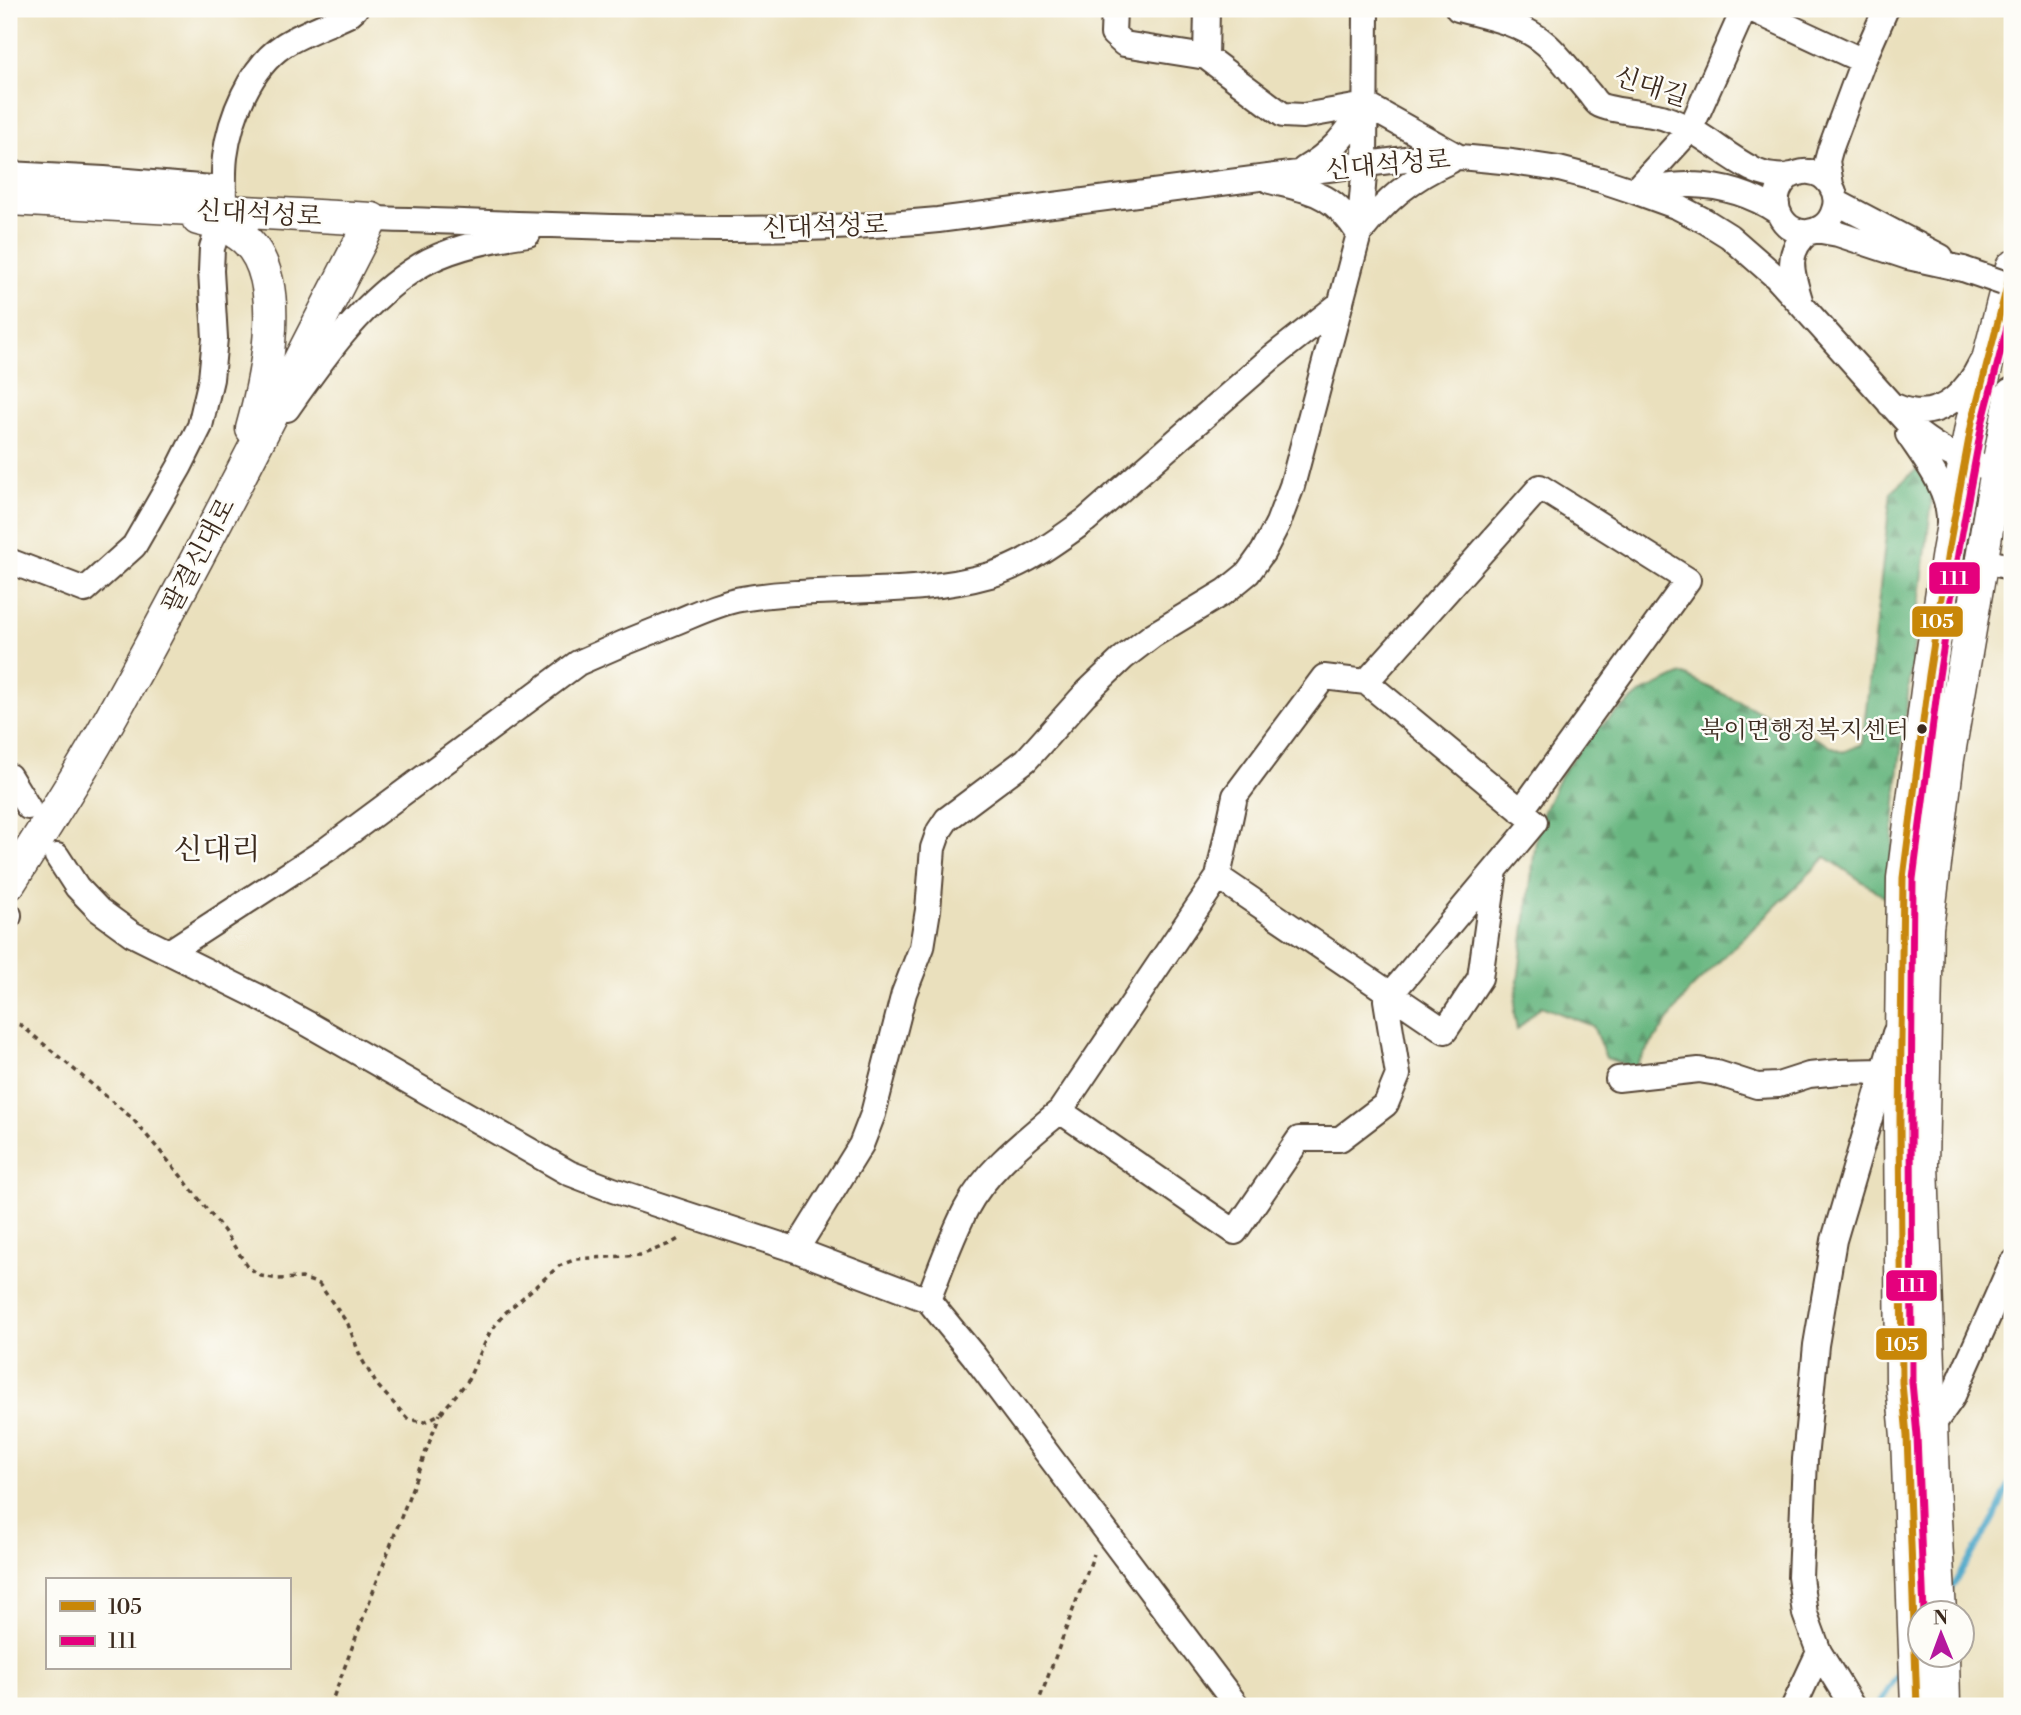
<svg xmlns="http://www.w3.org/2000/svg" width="2021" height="1715" viewBox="0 0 2021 1715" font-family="'Libre Bodoni','Noto Serif KR',serif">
<defs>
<pattern id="forest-firs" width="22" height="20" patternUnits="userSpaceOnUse" patternTransform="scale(1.75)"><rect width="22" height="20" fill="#69b781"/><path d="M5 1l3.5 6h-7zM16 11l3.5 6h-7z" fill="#589569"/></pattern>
</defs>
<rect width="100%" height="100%" fill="#fdfcf7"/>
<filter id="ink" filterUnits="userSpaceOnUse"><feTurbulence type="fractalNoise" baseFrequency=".0143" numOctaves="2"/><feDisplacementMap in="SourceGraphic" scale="14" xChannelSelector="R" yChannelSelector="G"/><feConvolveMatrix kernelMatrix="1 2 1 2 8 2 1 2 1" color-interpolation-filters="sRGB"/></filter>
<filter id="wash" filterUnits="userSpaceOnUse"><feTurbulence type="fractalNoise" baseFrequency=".00686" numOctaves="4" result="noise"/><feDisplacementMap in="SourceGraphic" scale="28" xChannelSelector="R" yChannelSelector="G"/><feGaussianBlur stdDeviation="1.57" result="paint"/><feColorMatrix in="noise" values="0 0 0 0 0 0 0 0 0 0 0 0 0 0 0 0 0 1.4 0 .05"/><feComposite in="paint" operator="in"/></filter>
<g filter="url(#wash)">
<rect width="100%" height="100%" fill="#eae0bd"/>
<path fill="url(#forest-firs)" stroke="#527050" stroke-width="2" d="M1917,469L1933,492L1899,767L1888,899L1826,857L1690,990L1634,1068L1606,1058L1593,1026L1541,1006L1517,1030L1514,1013L1538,824L1560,776L1594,731L1641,693L1682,674L1843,752L1862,744L1891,492Z"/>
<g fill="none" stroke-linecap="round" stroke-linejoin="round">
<path stroke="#4aa6c8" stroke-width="6" d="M1950,1590L1994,1519L2012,1478
M1878,1706L1904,1665"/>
</g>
</g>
<g filter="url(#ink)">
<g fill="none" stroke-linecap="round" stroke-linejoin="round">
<defs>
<path id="minor" d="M1114,9L1113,34L1124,44L1206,57
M1207,9L1206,57L1283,115L1303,116L1366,105
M1458,9C1488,17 1522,23 1546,44C1561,57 1574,76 1588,92C1591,95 1594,101 1598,104C1608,111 1651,113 1665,118C1698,129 1723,154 1752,169C1764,176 1781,178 1793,175C1799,173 1803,171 1809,172C1827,173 1840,193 1834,210C1832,217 1828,223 1822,227C1790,248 1757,201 1791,175
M1751,9L1863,61
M1366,105L1459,157
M1304,169C1336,150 1345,134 1366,105
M9,174L104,179L224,189
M1270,181C1314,192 1333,193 1359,234C1386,200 1410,179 1450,161
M1831,185L1827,161L1830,150L1863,61L1886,9
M1642,190C1658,188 1676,184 1692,185C1722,186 1753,195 1778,212
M1634,191L1690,130L1744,9
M1836,202L1941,257
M224,211C224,193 223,174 225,157C230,118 250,67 284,45C303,33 327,25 348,15L355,9
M372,219C560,224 750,238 938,220L1413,158L1460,157L1512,162L1559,169L1601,180L1634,191L1678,207L1705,221L1729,236L1776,277L1915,431C1945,454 1961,461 1997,470L2009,456
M1816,230L1838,234L1908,257L1963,269
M1800,300C1792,274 1784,251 1809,232
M1890,404C1897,407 1904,410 1911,411C1944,417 1968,390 1981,363
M287,409C325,355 363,300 421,265C452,247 492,239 528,234
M1908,434C1926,461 1950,490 1949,523
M1983,560L2012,568
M9,561L85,590L134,546L180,466L200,426L211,379L215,338L211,271L212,248L219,226
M1366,682L1540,487L1688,580L1521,811
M9,776L28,807
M57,856L77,887L99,910L132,934L257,996L310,1025L569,1173L613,1190L796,1250L928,1300L974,1356L1237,1706
M1218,877L1445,1031L1480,978L1495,870
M9,915V916
M169,952L326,850L578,663C609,649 640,636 671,624C694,615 717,603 741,599C823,585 909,598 990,575C1025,565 1057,541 1086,520L1271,358L1341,303
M1618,1079L1699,1070L1717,1073L1757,1086L1778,1085L1809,1075L1839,1072L1883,1071
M796,1250L861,1145L873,1114L904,993L922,947L928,910L933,848L939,831L947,819L1026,760L1085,694L1123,658L1153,635L1226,591L1248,573L1263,552L1278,523L1292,486L1359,234L1365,163L1366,9
M928,1300C940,1270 951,1238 966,1209C987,1169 1026,1140 1060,1111L1235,1232L1299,1139H1340L1386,1104L1398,1075L1386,1000L1535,822L1366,682L1324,677L1235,796L1218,877L1060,1111
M1932,1426L1952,1398L2012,1263
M1819,1652L1805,1614L1800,1577L1805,1459L1816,1345L1834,1240L1895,1033
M1794,1706L1819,1652L1852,1706"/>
<path id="major" d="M9,199L372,219C283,392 196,566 101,735C72,786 40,835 9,884
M198,219C211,222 227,226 238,234C291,269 266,378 252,429
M1940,1614L1933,1482L1922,1164L1927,928L1948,759L1997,470L2012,394
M1943,1656L1944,1706
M1917,1706L1907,1436L1902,1383L1900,1120L1903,878L1929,675L1948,552L1972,422L2012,267"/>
</defs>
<use href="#minor" stroke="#554536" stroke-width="28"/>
<use href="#major" stroke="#554536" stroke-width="35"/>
<path stroke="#554536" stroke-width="3.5" stroke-dasharray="5 5" stroke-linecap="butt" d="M9,1022L21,1025L132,1118L181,1176L224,1231L248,1267L261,1276L278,1279L302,1278L319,1284L348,1324L361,1358L377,1385L408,1419L424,1422L440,1414L467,1382L490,1332L505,1313L559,1266L576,1259L641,1255L672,1243L682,1237
M330,1706L440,1414
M1037,1706L1094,1554"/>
<use href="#minor" stroke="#fff" stroke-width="24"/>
<use href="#major" stroke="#fff" stroke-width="32"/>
<defs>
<path id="minor-bridge" d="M1963,269L2012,286"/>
</defs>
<use href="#minor-bridge" stroke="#554536" stroke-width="28" stroke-linecap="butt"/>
<use href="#minor-bridge" stroke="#fff" stroke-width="24"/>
<defs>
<path id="bus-1" d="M1917,1706L1907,1436L1902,1383L1900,1120L1903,878L1929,675L1948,552L1972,422L2012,267"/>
<path id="bus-2" d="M1924,1614L1917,1436L1912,1382L1911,1120L1913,879L1939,676L1958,554L1982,424L2012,308"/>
</defs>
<use href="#bus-1" stroke="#fdfcf7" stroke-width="12"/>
<use href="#bus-2" stroke="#fdfcf7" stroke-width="12"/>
<use href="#bus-1" stroke="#c88708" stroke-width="7"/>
<use href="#bus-2" stroke="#e5007d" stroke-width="7"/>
</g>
</g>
<circle fill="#3b2a1e" stroke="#fdfcf7" stroke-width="2.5" cx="1922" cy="729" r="6"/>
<g text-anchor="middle" stroke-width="5" stroke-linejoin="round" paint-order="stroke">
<g font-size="24" fill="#3b2a1e" stroke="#fdfcf7" text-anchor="end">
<text x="1909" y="738">북이면행정복지센터</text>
</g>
<g font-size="26" fill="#3b2a1e" stroke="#fdfcf7">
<text transform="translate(1651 86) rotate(18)" y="9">신대길</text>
<text transform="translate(1388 164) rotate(-5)" y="9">신대석성로</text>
<text transform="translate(259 213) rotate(3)" y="9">신대석성로</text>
<text transform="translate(825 226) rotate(-2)" y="9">신대석성로</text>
<text transform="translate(198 555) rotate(-62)" y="9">팔결신대로</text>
</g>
<g font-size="30" fill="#3b2a1e" stroke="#fdfcf7">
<text x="217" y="859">신대리</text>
</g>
</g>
<g stroke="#fdfcf7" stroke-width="2.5">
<rect x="1928" y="561" width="53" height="34" rx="7" fill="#e5007d"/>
<rect x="1911" y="605" width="53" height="33" rx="7" fill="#c88708"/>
<rect x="1885" y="1269" width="53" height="33" rx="7" fill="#e5007d"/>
<rect x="1875" y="1327" width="53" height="34" rx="7" fill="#c88708"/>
</g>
<g font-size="19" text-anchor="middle" font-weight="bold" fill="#fff">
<text x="1954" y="585">111</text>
<text x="1937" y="628">105</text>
<text x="1912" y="1292">111</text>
<text x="1902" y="1351">105</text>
</g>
<rect width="2021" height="1715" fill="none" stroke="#fdfcf7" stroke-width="35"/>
<rect x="46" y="1578" width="245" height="91" fill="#fdfcf7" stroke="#afa8a0" stroke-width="2"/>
<rect x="60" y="1601" width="35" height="10" fill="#c88708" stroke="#afa8a0" stroke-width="2"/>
<text x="108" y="1614" font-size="21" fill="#3b2a1e">105</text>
<rect x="60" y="1636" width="35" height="10" fill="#e5007d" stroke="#afa8a0" stroke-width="2"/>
<text x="108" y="1648" font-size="21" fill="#3b2a1e">111</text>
<g transform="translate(1941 1634) rotate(359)"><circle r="33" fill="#fdfcf7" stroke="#afa8a0" stroke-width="2"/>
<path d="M0-5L12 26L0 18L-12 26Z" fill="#b5179e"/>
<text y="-10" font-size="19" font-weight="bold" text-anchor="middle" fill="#3b2a1e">N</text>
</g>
</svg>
